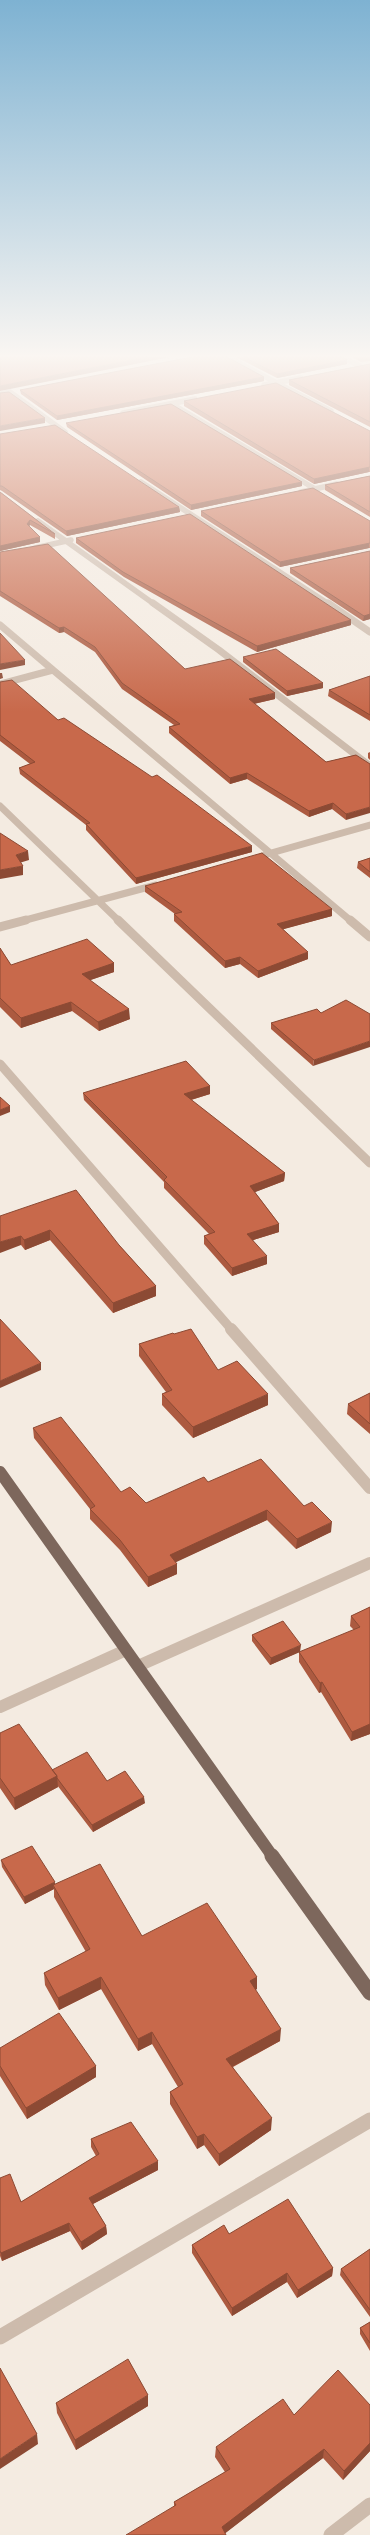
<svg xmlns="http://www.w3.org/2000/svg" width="370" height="2535" viewBox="0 0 370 2535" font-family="'Fira Sans',sans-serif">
<rect width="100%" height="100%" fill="#f4ebe1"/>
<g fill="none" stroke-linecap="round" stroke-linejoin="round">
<path stroke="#cdbbac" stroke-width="5.5" d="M227,357L331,411
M342,357L360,366
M264,385L301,378
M0,394L10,392L65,432
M172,404L317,490
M123,413L195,399
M141,482L329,604
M301,492L337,484
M38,521L154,604
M35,548L71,540"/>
<path stroke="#cdbbac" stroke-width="7" d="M153,603L219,650L370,766
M328,603L370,632
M0,625L53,670
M0,684L53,670L351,921
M0,806L119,921
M264,855L370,825
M22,921L156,885"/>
<path stroke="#cdbbac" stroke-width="9" d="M118,920L370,1163
M350,920L370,937
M0,927L26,920
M0,1064L232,1330"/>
<path stroke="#cdbbac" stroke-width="12" d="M231,1329L370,1488
M138,1666L370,1563
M0,1707L126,1650"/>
<path stroke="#cdbbac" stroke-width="15" d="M0,2337L370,2120
M331,2535L370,2505"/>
<path stroke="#7d675c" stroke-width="12" d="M0,1472L273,1857"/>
<path stroke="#7d675c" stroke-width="15" d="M272,1856L370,1993"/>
</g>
<path fill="#ac5a40" d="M236,357H343L347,360V364L277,378Z
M352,357H370V361L361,362Z
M370,364V427L289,385V380Z
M264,377V381L57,420L21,394L20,390Z
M184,401L370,431V472H369L314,484L184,406Z
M66,423L302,482V486L191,510L67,427Z
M0,434L179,507L180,512L67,536L2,491L0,490Z
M370,476V517L325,490V485Z
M0,492L55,534V539L30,525L29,526L40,542L0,551Z
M201,511L370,521V548H369L280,567L201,516Z
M76,538L351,620V625L257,652L124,577L76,543Z
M370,551V619L363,621L290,573V568Z
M0,552L185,669L275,699L254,704L326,762L356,755L346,820L332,809L309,817L247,779L230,784L169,733V727L174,725L122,689L95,652L64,632L59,633L0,596Z
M243,657L323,683V688L287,696L243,662Z
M370,676V721L328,696L329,690Z
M0,682L58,720L252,852L136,884L86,830V825L20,774L19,768L30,764L0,741Z
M370,752V760L368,758V753Z
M370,858V878L357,868L358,862Z
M145,886L332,909V916L283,929L308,959L258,978L240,964L225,968L174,921V914H175L145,892Z
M0,948L11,965L114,963V972L90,980L130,1019L99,1031L72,1011L21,1028L0,1007Z
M321,1013L313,1066L271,1029V1023Z
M210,1086V1094L191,1100L285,1173L284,1181L255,1192L279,1224V1232L253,1240L267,1264L232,1276L204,1244V1236L209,1234L164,1188V1182L84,1100L83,1093Z
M0,1216L119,1245L156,1286V1296L113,1313L50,1240L25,1250L21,1245Z
M174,1334L218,1370L268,1405L193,1438L162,1405V1394L166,1392L139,1356V1344Z
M370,1393V1434L347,1414L348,1404Z
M33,1428L121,1492L146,1503L208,1482L304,1506L331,1532L296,1549L267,1520L175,1562L177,1564V1574L148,1587L120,1550L90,1519V1509L34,1438Z
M370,1607V1734L351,1741L321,1692L319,1693L299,1662V1652L270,1665L252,1641V1635L300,1652L354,1630L350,1626L351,1616Z
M0,1733L52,1770L107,1781L145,1803L93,1832L57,1785L58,1787L15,1810L0,1788Z
M1,1860L55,1884L142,1936L257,1977V1989L255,1990L280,2041L233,2067L271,2130L219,2166L204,2145L197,2149L170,2104V2092L178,2087L152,2044L138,2051L101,1989L59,2010L45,1985L44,1973L86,1952L54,1897V1889L25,1904L2,1867Z
M0,2048L96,2066V2077L27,2119L0,2076Z
M91,2139L158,2170L93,2204L106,2226L107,2234L82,2250L70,2231L2,2261L0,2256V2178L21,2202L96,2156L91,2147Z
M229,2234L333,2268L332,2276L297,2298L287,2282L232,2316L192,2253V2245Z
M370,2249V2317L340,2275L341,2269Z
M370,2322V2351L360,2334V2328Z
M56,2403L148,2406L76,2450L57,2413Z
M370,2405V2451L343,2480L323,2458L225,2533L174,2506V2502L225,2472L215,2457L216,2447L294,2415Z"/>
<path fill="#8c4a34" d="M147,357H170L0,391V386Z
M347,360V364L277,378V374Z
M264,377V381L57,420V416Z
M45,418V423L0,431V426Z
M369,467V472L314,484V479Z
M302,482V486L191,510V505Z
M179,507L180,512L67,536L66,531Z
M30,520V525L27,529V524Z
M40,537V542L0,551V546Z
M369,543V548L280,567V562Z
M370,614V619L363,621L364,616Z
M351,620V625L257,652V646Z
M64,627V632L59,633V628Z
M25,660V665L0,670V664Z
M0,673H2L3,678L0,679Z
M323,683V688L287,696V691Z
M275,693V699L249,705V699Z
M247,773V779L230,784V778Z
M333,803L332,809L309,817V811Z
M370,807V813L346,820V814Z
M252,846V852L136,884V878Z
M28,851L29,860L16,864V855Z
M23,866V875L0,879V870Z
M332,909V916L277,931V924Z
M308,952V959L258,978V971Z
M240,957V964L225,968V961Z
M114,963V972L82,983V974Z
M71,1002L72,1011L21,1028V1018Z
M129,1009L130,1019L99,1031L98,1022Z
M370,1041V1047L313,1066L314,1060Z
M210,1086V1094L184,1102V1094Z
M10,1106V1112L0,1116V1110Z
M285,1173L284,1181L250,1194V1186Z
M279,1224V1232L247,1242V1234Z
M50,1230V1240L25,1250L24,1240Z
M21,1236V1245L0,1253V1242Z
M267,1256V1264L232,1276V1268Z
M156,1286V1296L113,1313V1303Z
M41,1363V1370L0,1388V1381Z
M268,1394V1405L193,1438V1427Z
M267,1510V1520L170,1565V1555Z
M332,1522L331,1532L296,1549L297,1539Z
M177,1564V1574L148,1587V1577Z
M301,1645L300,1652L270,1665L271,1658Z
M322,1682L321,1692L319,1693L320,1683Z
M370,1724V1734L351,1741L352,1732Z
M57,1776L58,1787L15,1810L14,1798Z
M144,1797L145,1803L93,1832L92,1825Z
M55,1882V1888L53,1885L54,1889L25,1904L24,1897Z
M101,1977V1989L59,2010L58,1998Z
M257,1977V1989L249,1993L250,1981Z
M281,2029L280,2041L226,2070V2059Z
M152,2032V2044L138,2051V2039Z
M96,2066V2077L27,2119L26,2108Z
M272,2118L271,2130L219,2166V2154Z
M204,2134V2145L197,2149V2137Z
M158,2161V2170L89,2206V2198Z
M69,2223L70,2231L2,2261L1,2253Z
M106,2226L107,2234L82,2250L81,2242Z
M333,2268L332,2276L297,2298L298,2290Z
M287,2273V2282L232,2316V2308Z
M148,2395V2406L76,2450L75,2440Z
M37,2434L38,2444L0,2469V2459Z
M370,2443V2451L343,2480L344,2471Z
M324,2449L323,2458L223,2535L222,2527Z"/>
<path fill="#c8694b" stroke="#8c4a34" d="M0,357H147L0,386Z
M192,357H227L264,377L57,416L20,390Z
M244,357H343L347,360L277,374Z
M370,364V422L289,380Z
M276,383L370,431V467L314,479L184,401Z
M9,392L45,418L0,426V393Z
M171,404L302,482L191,505L66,423Z
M55,425L179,507L66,531L2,486H0V434Z
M370,476V512L325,485Z
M313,488L370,521V543L280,562L201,511Z
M0,492L55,534L30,520L27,524L40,537L0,546Z
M190,514L351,620L257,646L123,572L76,538Z
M48,544L185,669L230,659L275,693L249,699L326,762L356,755L370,764V807L346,814L333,803L309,811L247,773L230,778L169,727L180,724L122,683L95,647L64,627L59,628L0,591V552Z
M370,551V614L364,616L290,568Z
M0,633L25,660L0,664Z
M276,649L323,683L287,691L243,657Z
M370,676V715L329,690Z
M12,680L58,720L64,718L152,777L157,775L252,846L136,878L86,824L90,823L19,768L35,762L0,735V682Z
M0,833L28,851L16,855L23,866L0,870Z
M262,853L332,909L277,924L308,952L258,971L240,957L225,961L174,914L182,912L145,886Z
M370,858V872L358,862Z
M87,939L114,963L82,974L129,1009L98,1022L71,1002L21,1018L0,998V948L11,965Z
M346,1000L370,1014V1041L314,1060L271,1023L317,1009L321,1013Z
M186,1061L210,1086L184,1094L285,1173L250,1186L279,1224L247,1234L267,1256L232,1268L204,1236L215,1232L164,1180L167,1177L83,1093Z
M0,1097L10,1106L0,1110Z
M76,1190L119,1245L156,1286L113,1303L50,1230L24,1240L21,1236L0,1242V1216Z
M0,1319L41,1363L0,1381Z
M191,1329L218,1370L237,1361L268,1394L193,1427L162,1394L172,1390L139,1344L173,1333L174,1334Z
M370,1393V1424L348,1404Z
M61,1417L121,1492L130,1487L146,1503L204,1477L208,1482L261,1459L304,1506L312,1502L332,1522L297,1539L267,1510L170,1555L177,1564L148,1577L120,1540L90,1509L95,1506L33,1428Z
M370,1607V1724L352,1732L322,1682L320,1683L299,1652L360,1627L351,1616Z
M283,1621L301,1645L271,1658L252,1635Z
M19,1724L57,1776L14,1798L0,1778V1733Z
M87,1752L107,1781L125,1771L144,1797L92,1825L57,1778V1776L52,1770Z
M32,1846L55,1882L24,1897L1,1860Z
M100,1864L142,1936L207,1903L257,1977L250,1981L281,2029L226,2059L272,2118L219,2154L204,2134L197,2137L170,2092L183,2084L152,2032L138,2039L101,1977L58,1998L44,1973L90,1949L53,1885Z
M59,2013L96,2066L26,2108L0,2066V2048Z
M131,2122L158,2161L89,2198L106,2226L81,2242L69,2223L1,2253L0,2251V2178L10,2174L21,2202L99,2154L91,2139Z
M288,2199L333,2268L298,2290L287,2273L232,2308L192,2245L224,2225L229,2234Z
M370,2249V2310L341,2269Z
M370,2322V2343L360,2328Z
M128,2359L148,2395L75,2440L56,2403Z
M0,2368L37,2434L0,2459Z
M338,2370L370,2405V2443L344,2471L324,2449L222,2527L226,2535H126L176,2505L174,2502L230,2469L216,2447L283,2399L294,2415Z"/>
<linearGradient id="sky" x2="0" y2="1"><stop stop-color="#7eb2d2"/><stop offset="0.5" stop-color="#faf6f2"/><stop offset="1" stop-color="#faf6f2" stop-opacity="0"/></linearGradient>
<rect width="370" height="712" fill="url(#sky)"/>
</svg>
